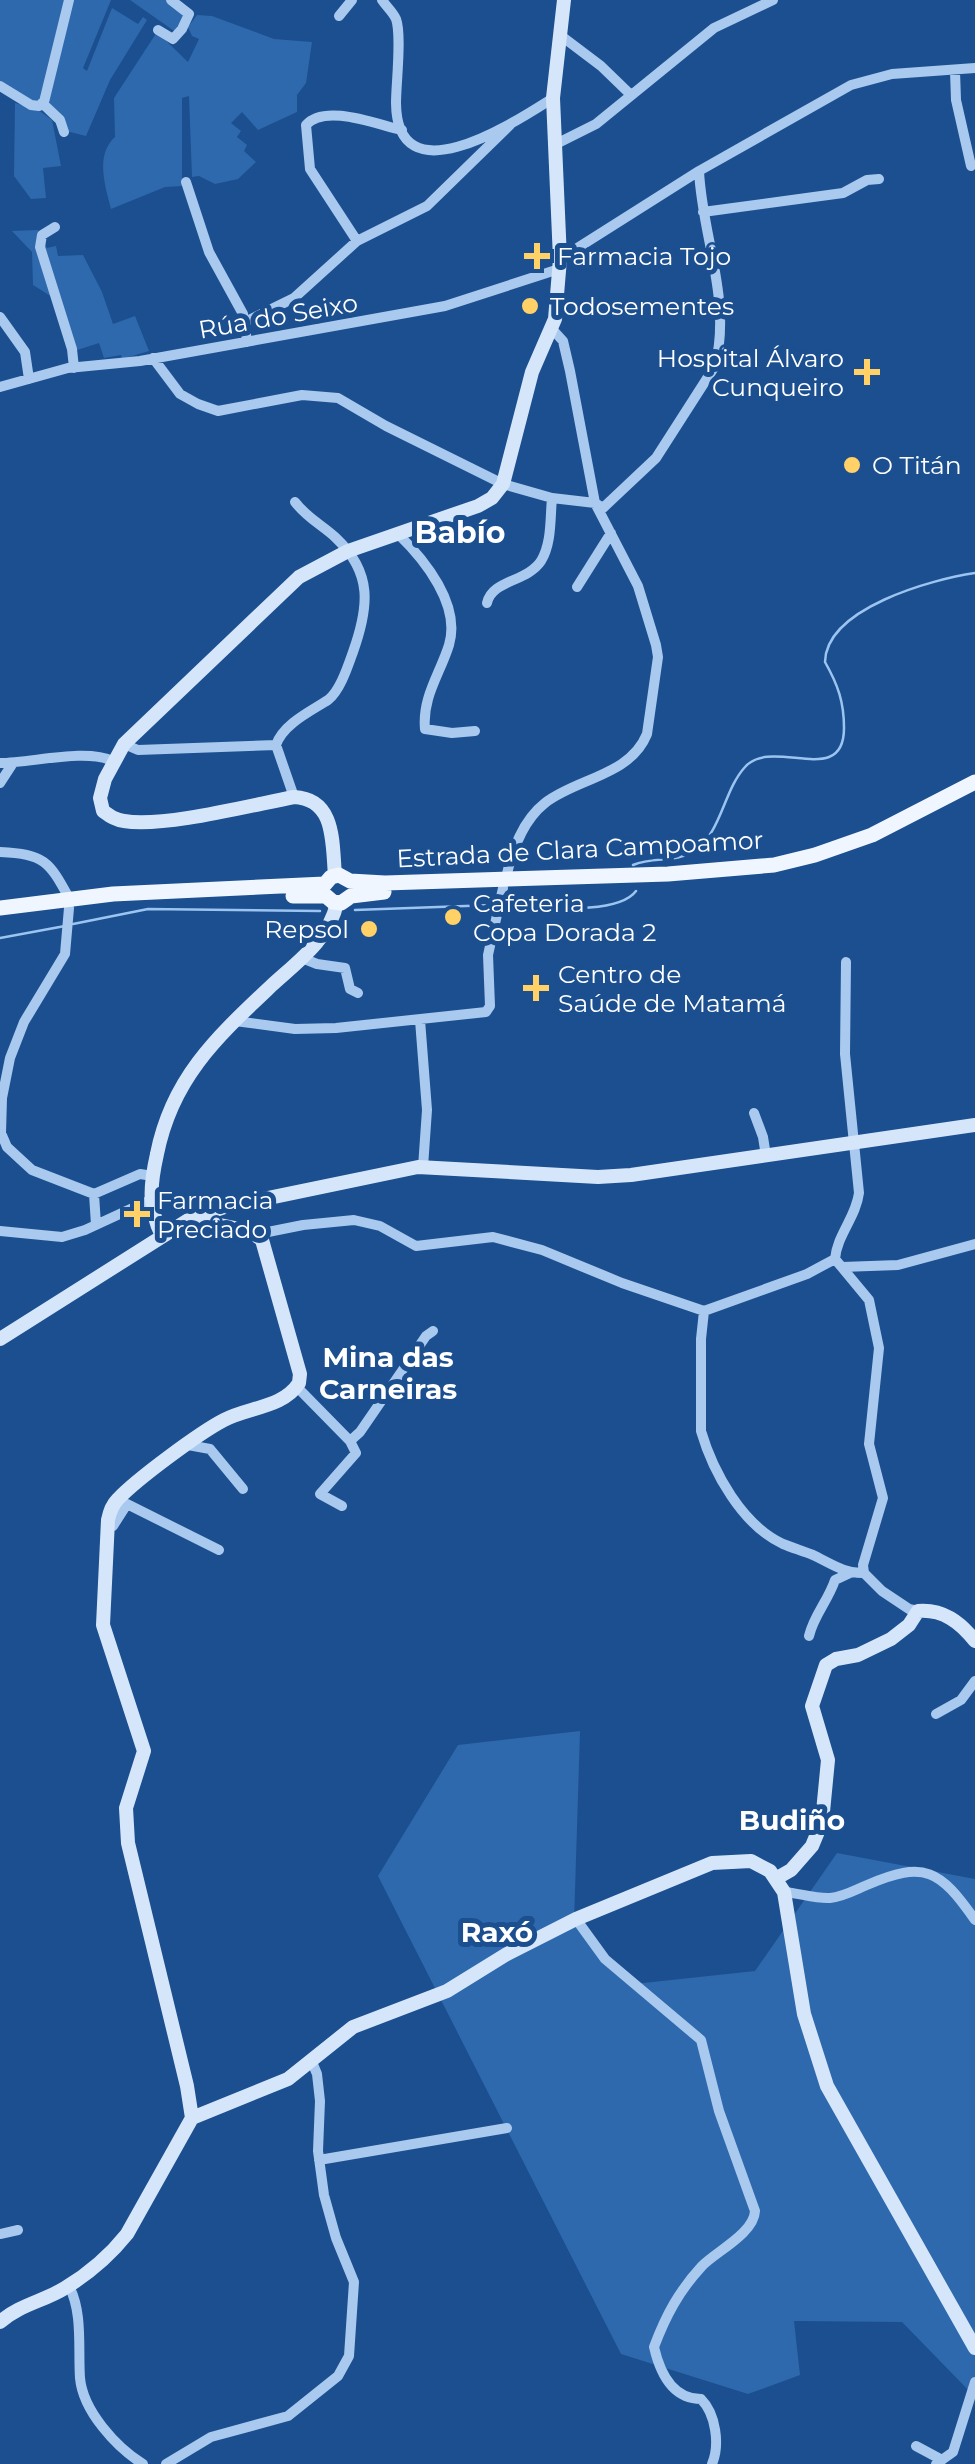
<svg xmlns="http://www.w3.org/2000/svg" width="975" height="2464" viewBox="0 0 975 2464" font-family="Montserrat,sans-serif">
<rect width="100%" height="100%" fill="#1b4f8f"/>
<path fill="#2e69ad" d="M0,0H66L42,102L34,103L0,83Z
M71,0H111L83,68L87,71L112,8L138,24L143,17L147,20L110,80L86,136L66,131L46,103Z
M130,0H169L185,12L177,33Z
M197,15L212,16L274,39L312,42L306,83L297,95V112L258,130L242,112L231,123L241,131L237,137L247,145L244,151L256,162L238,179L215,184L199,176L192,177L189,96L182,98V186L165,187L111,209C105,185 95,155 115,137L114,98L157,32L188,62L199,39L192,36L188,27Z
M15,103L37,109L52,120L61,166L43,168L46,198L31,199L14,176Z
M38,230L47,248L56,246L58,256L83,255L102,292L113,324L135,316L149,351L122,359L121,355L104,358L99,343L74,351L52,297L33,285L32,252L12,231Z
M580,1731L574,1923L634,1984L755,1971L837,1853L975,1879V2397L902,2322L794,2321L800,2375L748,2394L621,2354L378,1876L458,1745Z"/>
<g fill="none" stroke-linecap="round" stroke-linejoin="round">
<path stroke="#9cc4f0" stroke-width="2.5" d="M633,865C653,856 675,863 693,852C722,833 723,791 745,767C772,736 844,789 844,728C844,702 838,685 825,662C826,608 933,579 975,573
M501,906C533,906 617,917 636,891
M355,910L493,905
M73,924L148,909L320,911
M0,938L65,926"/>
<path stroke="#a9c9ee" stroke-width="10" d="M382,0C386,6 393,12 396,19C402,35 396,84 396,103C397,200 515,122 553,98
M339,16L352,0
M158,30L173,39L182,29L189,14L171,0
M560,35L601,66L631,95
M955,71L956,100L971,166
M0,86L31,105L39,106L44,102L69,0
M42,103L60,120L64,132
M554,145L596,124L714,28L773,0
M186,182L209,252L243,314L247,342
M703,212L843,193L867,180L879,179
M55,227L42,235L40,247L72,349L74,368
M357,241L310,169L306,125C325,103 378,125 402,130
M560,259L699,171L851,85L892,74L975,68
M0,317L25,352L29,379
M245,322L294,298L357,241L427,206L511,124
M153,358L180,394L198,404L218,411L302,395L338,398L386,426L503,484L552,498L595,503L603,508L656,458L715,366C732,300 702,236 699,171
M0,387L68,368L140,361L445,306L559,269
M398,534C425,560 461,605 449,645C440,674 422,697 425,729L452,733L475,731
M577,587L611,533
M487,603C492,580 527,582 541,561C552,543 550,518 552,498
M124,744L138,750L276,745L294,797
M276,745C283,724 311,711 328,700C340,691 348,666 353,652C369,607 373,573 336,538C322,525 307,518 295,502
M0,763C32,763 85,748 113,761
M0,783L13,763
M0,852C44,854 49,861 69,898
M506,878C512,851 522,821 545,803C577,778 630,776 647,734L658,657L656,645L638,586L595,503L570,371L563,341L553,330
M69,908L65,954L24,1022L10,1058L2,1098L1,1133L7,1147L32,1170L94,1194L140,1174L153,1176
M302,958L317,964L345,968L350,989L358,993
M846,962L845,1054L859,1193C856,1217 837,1235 835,1259L869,1300L879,1348L869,1444L883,1498L863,1565L864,1573L882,1591L909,1609L918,1611
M420,1020L427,1110L423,1167
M235,1021L295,1029L336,1028L486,1012L490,1006L488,955L503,888
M754,1113L763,1137L766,1156
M94,1194L96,1225
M0,1231L62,1237L85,1230L150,1200
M258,1234L303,1225L354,1220L380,1226L416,1246L493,1237L542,1250L622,1283L704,1311L807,1274L835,1259
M842,1267L898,1265L975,1244
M704,1311L701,1339V1431C713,1472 742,1525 783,1544C793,1548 803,1551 813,1555C830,1563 845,1574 864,1573
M297,1387L350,1441L356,1453L320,1494L342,1506
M350,1441L360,1432L426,1336L433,1331
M188,1445L210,1449L243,1489
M108,1526H113L127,1504L219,1550
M809,1636C814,1615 828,1601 835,1580L850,1573
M936,1714L961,1700L975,1681
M784,1892C799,1893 815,1899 830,1898C843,1897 855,1890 867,1885C925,1860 940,1870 975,1920
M576,1919L605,1959L701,2040L719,2111L755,2211C754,2233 717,2251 702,2266C679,2291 666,2315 654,2347C660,2373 672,2399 701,2399C716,2414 720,2445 712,2464
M319,2160L507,2128
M0,2234L18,2230
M69,2286C83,2313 78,2348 80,2378C83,2411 116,2447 143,2464
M916,2446L942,2460
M166,2464L211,2437L288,2416L338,2376L349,2356L354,2282L336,2238L324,2195L318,2151L320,2101L317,2074L312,2062
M936,2464L953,2452L975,2382"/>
<path stroke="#d6e6fa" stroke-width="14" d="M335,875C332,843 336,799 294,797C252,805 163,828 124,821C115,820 110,816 103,811L100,798L105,779L124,744L299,577L348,551L478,506L492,498L503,484L532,372L555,319L560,259L553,98L564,0
M162,1236C148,1207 150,1185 157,1154C172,1078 217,1037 271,986C297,962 329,940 337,903
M0,1339L190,1219L225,1207L418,1167L598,1177L631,1175L975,1125
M777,1878L791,1870L812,1846L822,1822L828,1760L812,1706L826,1665L836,1659L858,1655L891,1639L909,1625L918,1611C943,1609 960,1622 975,1641
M192,2118L288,2079L353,2027L447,1991L507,1954L576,1919L712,1863L751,1861L770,1871L784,1892L804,2014L827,2086L975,2348
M0,2322C19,2305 44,2301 65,2288C88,2274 111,2254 127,2234L192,2118L187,2086L128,1843L126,1808L144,1751L103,1625L108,1520C110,1511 112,1505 118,1499C137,1479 199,1433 224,1420C248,1407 283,1408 299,1383L300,1374L262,1240L250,1231L190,1219"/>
<path stroke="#f0f6ff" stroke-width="15" d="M293,896H326L333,902L341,903L351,896L384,892
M0,908L113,894L325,884L331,877L339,875L350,881L385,883L668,874L774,865L815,855L872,835L975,782"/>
</g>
<g fill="#ffd166" stroke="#1b4f8f" stroke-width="4">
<path d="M532 241h10v10h10v10h-10v10h-10v-10h-10v-10h10z"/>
<circle cx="530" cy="306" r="10"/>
<path d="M862 357h10v10h10v10h-10v10h-10v-10h-10v-10h10z"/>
<circle cx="852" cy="465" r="10"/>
<circle cx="453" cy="917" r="10"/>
<circle cx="369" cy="929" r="10"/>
<path d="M531 973h10v10h10v10h-10v10h-10v-10h-10v-10h10z"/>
<path d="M132 1199h10v10h10v10h-10v10h-10v-10h-10v-10h10z"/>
</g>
<g text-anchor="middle" stroke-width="10" stroke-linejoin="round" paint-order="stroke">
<g font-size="25" fill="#fff" stroke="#1b4f8f" text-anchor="start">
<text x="557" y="265">Farmacia Tojo</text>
<text x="550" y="315">Todosementes</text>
<text x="844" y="367" text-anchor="end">Hospital Álvaro<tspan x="844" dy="29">Cunqueiro</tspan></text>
<text x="872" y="474">O Titán</text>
<text x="473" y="912">Cafeteria<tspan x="473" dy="29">Copa Dorada 2</tspan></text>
<text x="349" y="938" text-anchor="end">Repsol</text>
<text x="558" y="983">Centro de<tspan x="558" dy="29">Saúde de Matamá</tspan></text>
<text x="157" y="1209">Farmacia<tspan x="157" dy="29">Preciado</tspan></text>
</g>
<g font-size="25" fill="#fff" stroke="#1b4f8f">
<text transform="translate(278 316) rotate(-10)" y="9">Rúa do Seixo</text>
<text transform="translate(580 849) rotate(-3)" y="9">Estrada de Clara Campoamor</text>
</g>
<g font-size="28" font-weight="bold" fill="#fff" stroke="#1b4f8f">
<text x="388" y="1367">Mina das<tspan x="388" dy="32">Carneiras</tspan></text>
<text x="792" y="1830">Budiño</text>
<text x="497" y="1942">Raxó</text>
</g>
<g font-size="30" font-weight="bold" fill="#fff" stroke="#1b4f8f">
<text x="460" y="543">Babío</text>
</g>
</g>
</svg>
